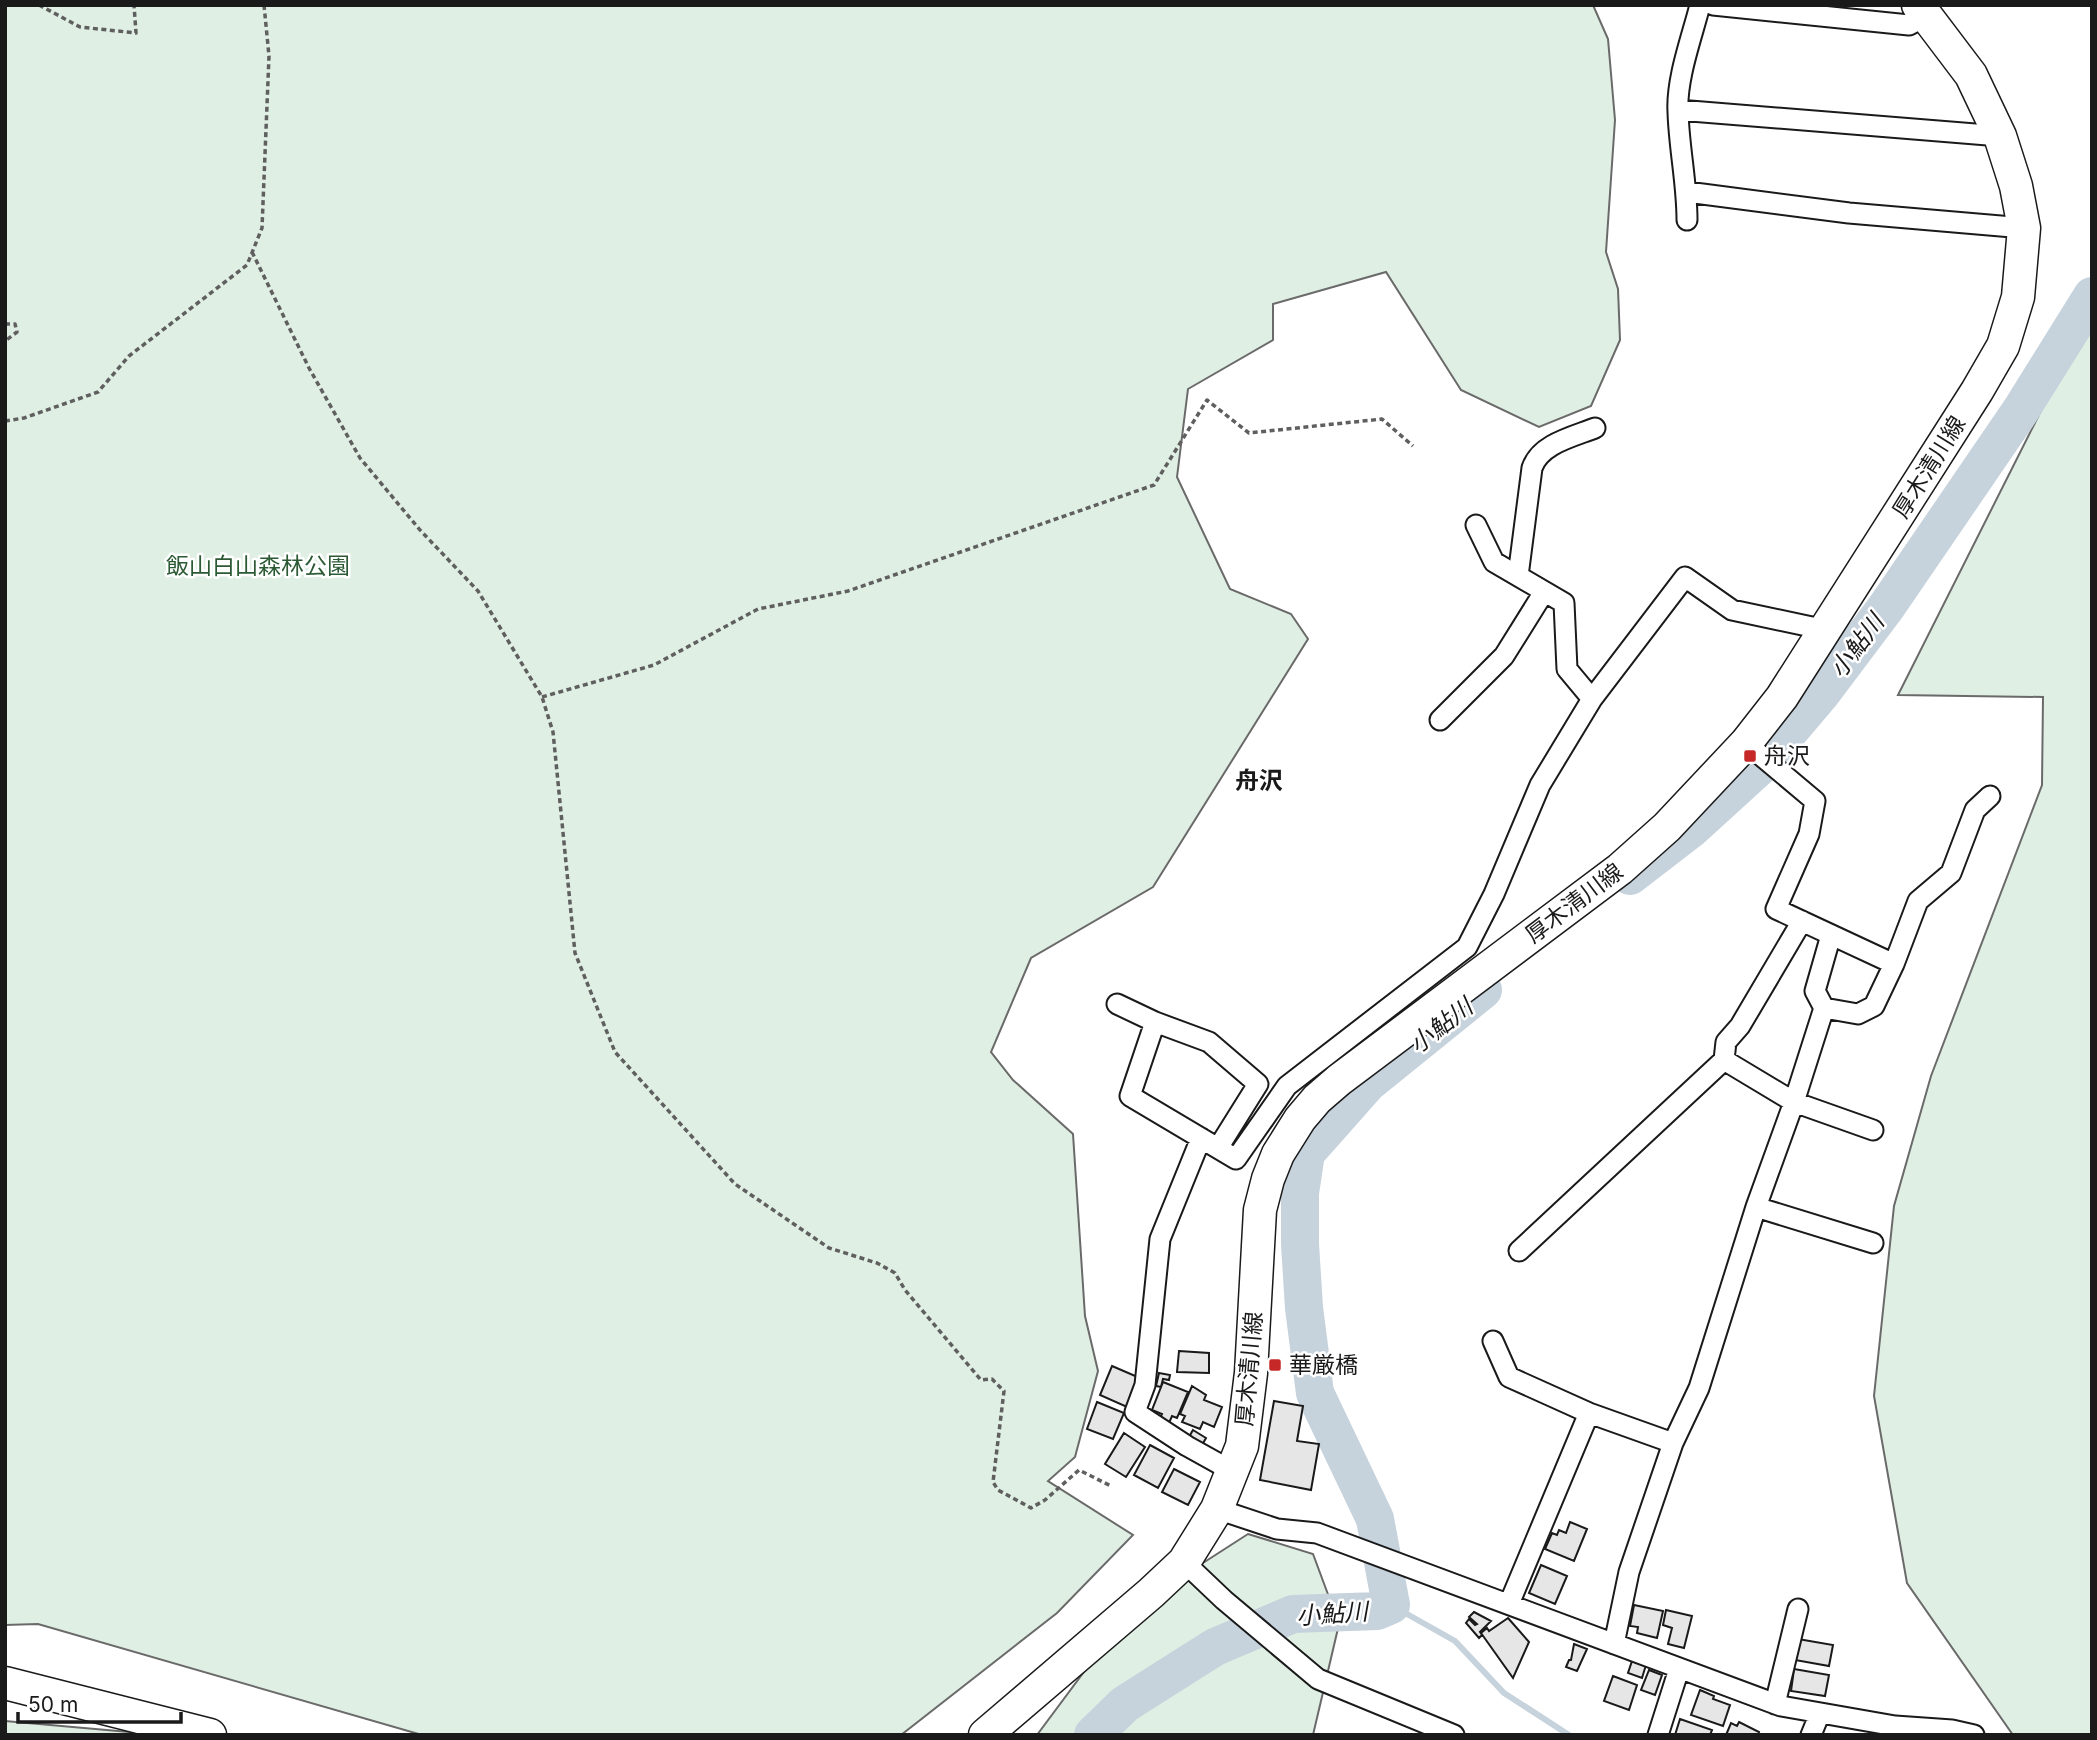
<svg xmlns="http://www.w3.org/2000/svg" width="2097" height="1740" viewBox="0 0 2097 1740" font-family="Inter,'Noto Sans JP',sans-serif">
<rect width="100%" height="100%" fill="#fff"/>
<path fill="#e0efe3" stroke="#6a6a6a" stroke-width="2" d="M5,5H1593L1608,39L1615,120L1606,252L1618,289L1620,340L1591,406L1539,427L1461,390L1386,272L1273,304V340L1188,389L1177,477L1230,589L1291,614L1308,639L1153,887L1031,958L991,1052L1013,1080L1073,1134L1085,1316L1098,1371L1075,1457L1048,1481L1133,1535L1057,1613L901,1735H422L38,1624L5,1625Z
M2092,328V1735H2013L1907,1583L1874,1396L1894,1206L1931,1076L2042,785L2043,697L1898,695L2052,389Z
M1248,1534L1313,1554L1339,1624L1313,1735H1037L1130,1610Z
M5,1721L163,1735H5Z"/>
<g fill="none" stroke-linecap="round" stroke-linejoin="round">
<path stroke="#c6d2dc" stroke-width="6" d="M1391,1605L1455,1641L1504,1693L1569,1735"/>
<path stroke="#c6d2dc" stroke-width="38" d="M1630,876L1691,829L1758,768L1820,695L1887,606L2021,410L2092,296
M1093,1735L1125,1704L1215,1647L1293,1614L1377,1611L1391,1605L1375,1519L1315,1393L1304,1308L1300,1244V1193L1306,1153L1368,1083L1483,990"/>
</g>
<path fill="#e6e6e6" stroke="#1a1a1a" stroke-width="2" d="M1179,1351L1209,1353V1373L1177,1372Z
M1112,1366L1140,1378L1127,1407L1100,1395Z
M1159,1373L1170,1375L1169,1380L1163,1379L1161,1387L1156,1386Z
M1163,1382L1188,1392L1177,1418L1172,1416L1169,1423L1159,1420L1162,1414L1152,1410Z
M1192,1386L1206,1395L1204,1400L1222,1407L1214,1427L1203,1422L1200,1429L1182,1422L1185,1416L1180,1414Z
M1274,1401L1303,1406L1297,1441L1319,1444L1311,1490L1260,1480Z
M1097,1402L1124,1413L1113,1439L1087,1429Z
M1193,1430L1206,1438L1202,1445L1189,1437Z
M1124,1433L1145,1447L1126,1477L1105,1464Z
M1150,1445L1174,1458L1158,1488L1134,1475Z
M1174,1469L1200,1482L1188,1505L1162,1492Z
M1570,1522L1587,1529L1574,1561L1545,1549L1552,1533L1557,1535L1559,1530L1566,1533Z
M1541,1565L1567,1576L1555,1604L1529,1593Z
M1634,1605L1663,1611L1657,1638L1637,1633L1638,1627L1630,1626Z
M1666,1610L1692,1616L1684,1648L1668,1644L1672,1628L1663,1625Z
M1474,1612L1491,1621L1480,1632L1482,1635L1479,1638L1466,1623L1469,1619L1475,1625L1477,1624L1469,1617Z
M1508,1618L1529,1642L1513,1678L1481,1633L1487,1628L1489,1631Z
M1798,1639L1833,1645L1829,1666L1795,1660Z
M1574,1644L1587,1649L1577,1671L1566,1667L1569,1660H1571Z
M1632,1661L1646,1665L1642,1678L1628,1673Z
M1794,1669L1829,1675L1825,1696L1791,1691Z
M1649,1670L1662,1675L1655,1695L1641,1690Z
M1613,1676L1637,1685L1629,1710L1604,1701Z
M1700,1690L1714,1696L1713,1699L1730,1705L1723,1726L1691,1715Z
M1680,1719L1712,1730L1710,1735H1675Z
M1739,1722L1759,1732L1758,1735H1726L1731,1723L1737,1726Z"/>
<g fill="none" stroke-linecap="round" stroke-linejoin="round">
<defs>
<path id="minor" d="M1713,5L1909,25L1926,16
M1678,110L2000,136
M1687,192L1849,213L2024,228
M1687,220C1687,183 1679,148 1678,112C1676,79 1692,37 1700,5
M1476,525L1494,562L1518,576
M1592,699L1567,669L1564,603L1518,576L1532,468C1540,444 1572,437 1595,428
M1440,720L1504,656L1544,592
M1746,743L1815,801L1809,834L1776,909L1894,964L1918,901L1951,873L1975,810L1990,796
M1117,1004L1155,1022L1209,1042L1258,1084L1218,1148
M1824,1008L1858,1014L1874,1006L1894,964
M1155,1022L1130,1096L1236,1159L1287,1086L1467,947L1494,894L1540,785L1592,699L1685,577L1732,610L1826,630
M1724,1060L1726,1042L1740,1026L1802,921
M1201,1138L1160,1239L1145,1385L1135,1412L1187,1446L1232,1471
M1756,1207L1873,1243
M1519,1251L1724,1060L1794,1102L1873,1130
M1493,1341L1509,1377L1589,1413L1673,1443
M1217,1509L1277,1529L1317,1533L1781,1706L1895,1726L1952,1730L1974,1735
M1184,1562L1224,1600L1318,1679L1454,1735
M1509,1604L1589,1413
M1614,1644L1629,1572L1673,1443L1699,1388L1756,1207L1794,1102L1824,1008L1815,991L1831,935
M1775,1704L1798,1609
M1658,1735L1679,1669
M1811,1735L1820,1713"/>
<path id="primary" d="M5,1683L210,1735
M985,1735L1151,1593L1184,1562L1217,1509L1242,1446L1251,1373L1260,1210L1268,1179L1278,1154L1300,1119L1317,1099L1339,1080L1620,869L1667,827L1746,743L1782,697L1977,391L2003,346L2018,297L2024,228L2016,186L2000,136L1971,75L1918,5"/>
</defs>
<use href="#minor" stroke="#1a1a1a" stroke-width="23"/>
<use href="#primary" stroke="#1a1a1a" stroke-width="35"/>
<path stroke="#5f5f5f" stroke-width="3.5" stroke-dasharray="5 3.5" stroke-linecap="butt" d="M39,5L80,27L136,33L134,5
M252,252L309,368L360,458L420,530L478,591L542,697L553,732L575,953L615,1052L735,1184L829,1248L877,1263L895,1273L905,1290L981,1380L992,1379L1004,1391L993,1482L998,1490L1031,1508L1045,1500L1079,1470L1111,1486
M5,324H15L17,332L5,341
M5,421L24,418L98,392L129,356L247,265L262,228L269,56L264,5
M542,697L654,665L758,609L848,591L1154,485L1207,400L1249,433L1382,419L1413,446"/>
<use href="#minor" stroke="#fff" stroke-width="19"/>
<use href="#primary" stroke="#fff" stroke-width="32"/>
</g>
<g fill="#c62828" stroke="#fff" stroke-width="2.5">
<rect x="1743" y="749" width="14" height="14" rx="3.5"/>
<rect x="1268" y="1358" width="14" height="14" rx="3.5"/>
</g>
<g text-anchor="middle" stroke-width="5" stroke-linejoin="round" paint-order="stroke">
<g font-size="23" fill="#1a1a1a" stroke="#fff">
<text transform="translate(1929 467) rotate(-58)" y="8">厚木清川線</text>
<text transform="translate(1574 903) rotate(-37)" y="8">厚木清川線</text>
<text transform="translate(1249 1369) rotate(-85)" y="8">厚木清川線</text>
</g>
<g font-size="23" fill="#2b5a34" stroke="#fff">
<text x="258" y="574">飯山白山森林公園</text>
</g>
<g font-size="23" fill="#1a1a1a" stroke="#fff" text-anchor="start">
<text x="1764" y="764">舟沢</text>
<text x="1289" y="1373">華厳橋</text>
</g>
<g font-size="24" font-style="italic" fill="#1a1a1a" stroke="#fff">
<text transform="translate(1857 646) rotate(-53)" y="8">小鮎川</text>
<text transform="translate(1441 1026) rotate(-38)" y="8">小鮎川</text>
<text transform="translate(1332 1614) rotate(-4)" y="8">小鮎川</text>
</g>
<g font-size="24" font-weight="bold" fill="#1a1a1a" stroke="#fff">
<text x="1259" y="789">舟沢</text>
</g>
</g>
<rect width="2097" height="1740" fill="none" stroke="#1a1a1a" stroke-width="14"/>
<path d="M18 1712v10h163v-10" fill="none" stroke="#1a1a1a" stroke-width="3.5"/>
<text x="28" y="1712" font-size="21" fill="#1a1a1a" stroke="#ffffff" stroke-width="5" paint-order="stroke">50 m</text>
</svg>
